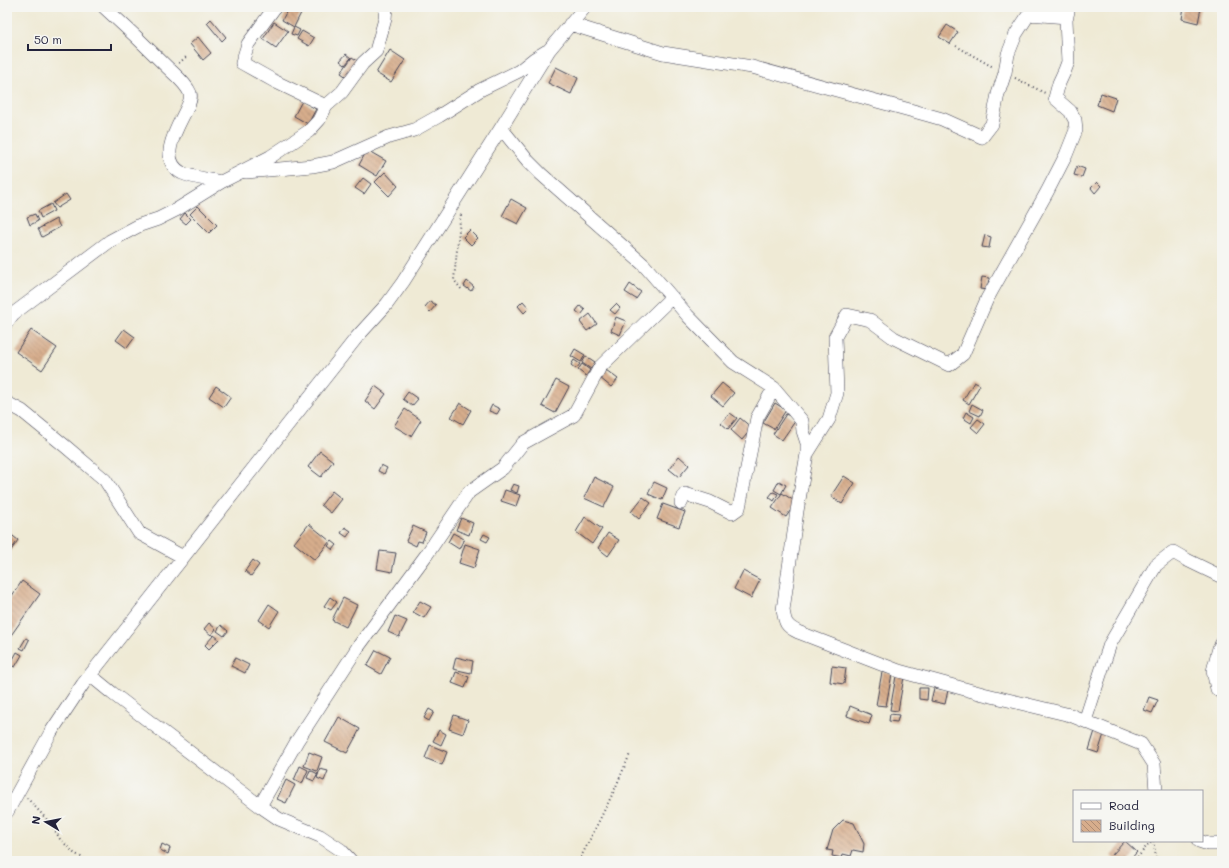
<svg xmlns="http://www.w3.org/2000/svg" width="1229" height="868" viewBox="0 0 1229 868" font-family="Mali,sans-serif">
<defs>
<pattern id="building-back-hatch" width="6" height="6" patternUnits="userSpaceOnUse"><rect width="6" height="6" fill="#d7ad8c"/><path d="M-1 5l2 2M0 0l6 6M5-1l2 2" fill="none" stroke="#ae8c74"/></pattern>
</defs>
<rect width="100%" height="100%" fill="#f6f6f2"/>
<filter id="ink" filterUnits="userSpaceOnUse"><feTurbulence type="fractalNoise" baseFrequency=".025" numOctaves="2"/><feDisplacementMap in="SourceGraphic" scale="8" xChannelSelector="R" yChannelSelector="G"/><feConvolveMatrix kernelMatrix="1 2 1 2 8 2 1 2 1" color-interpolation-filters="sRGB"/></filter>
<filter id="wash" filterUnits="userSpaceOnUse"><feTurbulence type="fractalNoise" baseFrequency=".012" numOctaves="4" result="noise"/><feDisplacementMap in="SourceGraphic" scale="16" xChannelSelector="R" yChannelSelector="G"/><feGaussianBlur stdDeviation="0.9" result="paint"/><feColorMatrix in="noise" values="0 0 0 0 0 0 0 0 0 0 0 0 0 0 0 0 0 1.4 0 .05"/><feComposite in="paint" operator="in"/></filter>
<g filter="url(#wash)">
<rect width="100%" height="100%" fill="#efead5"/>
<g id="blocks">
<path fill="url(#building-back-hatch)" d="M289,7H295L302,11L294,27L282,20Z
M1184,7L1201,8L1198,23L1182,19Z
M211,19L226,37L222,41L207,23Z
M274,22L288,31L276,48L263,39Z
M947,25L958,32L950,44L939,37Z
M294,27L300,30L297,36L291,34Z
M302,31L314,38L309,46L297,39Z
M198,37L211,53L203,60L190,44Z
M390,50L405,60L391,82L376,73Z
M346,54L351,58L345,65L340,61Z
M352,57L359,62L348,78L341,73Z
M556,67L578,78L571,94L548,83Z
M1101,93L1116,98L1112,111L1097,105Z
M302,101L316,109L308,124L294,116Z
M367,150L386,161L377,176L359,165Z
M1077,166L1085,169L1082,177L1074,175Z
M385,172L398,186L389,196L375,182Z
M363,178L371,184L364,194L355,188Z
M1097,182L1101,186L1095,193L1091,188Z
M66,194L70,200L57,208L53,203Z
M511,199L527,208L518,224L502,216Z
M51,204L54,211L41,218L38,211Z
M198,206L217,225L209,233L190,214Z
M185,213L191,219L186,224L180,219Z
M35,214L38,221L30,225L27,217Z
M56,219L60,227L42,237L38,229Z
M470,230L478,238L471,245L463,237Z
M985,235L991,237L989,248L982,247Z
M982,277L989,278L987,290L980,289Z
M467,281L474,287L471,291L464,286Z
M630,284L641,292L636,299L625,292Z
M430,301L436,305L430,312L425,307Z
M523,301L529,308L524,313L518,306Z
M616,304L620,308L615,314L610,310Z
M580,306L585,310L581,315L576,311Z
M590,314L597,324L587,331L580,322Z
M616,317L626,321L620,335L611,331Z
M124,329L135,337L127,348L116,340Z
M31,330L57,348L42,370L16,352Z
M575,349L585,355L581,362L571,356Z
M586,356L595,362L591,369L582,363Z
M574,360L580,364L576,369L571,365Z
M582,364L590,370L586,376L578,370Z
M606,370L618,379L611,387L600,378Z
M556,380L569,387L555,413L542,406Z
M974,382L980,385L969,404L963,400Z
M722,383L734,393L723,406L711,396Z
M216,386L231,397L224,407L209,397Z
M375,386L386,394L375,409L365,401Z
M408,392L418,399L412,406L403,399Z
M460,403L471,410L463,424L451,417Z
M775,403L786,410L774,429L763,423Z
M972,404L983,410L980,416L969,411Z
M492,405L500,409L497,414L489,411Z
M405,409L421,420L411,436L394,426Z
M966,412L974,417L971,423L963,418Z
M730,413L737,418L728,429L721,423Z
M786,414L796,420L782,440L773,434Z
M740,418L752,428L742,440L731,430Z
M978,419L985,424L978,433L971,427Z
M320,451L333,461L321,477L308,467Z
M679,456L689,465L679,477L669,469Z
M381,465L387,468L384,474L378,471Z
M844,476L855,483L842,504L831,496Z
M594,477L614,487L604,507L584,498Z
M779,481L786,485L781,494L774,490Z
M654,482L667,488L662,500L648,494Z
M513,484L519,486L517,493L510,490Z
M505,490L520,495L516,506L501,501Z
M332,491L342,499L331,513L321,505Z
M773,492L778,494L774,501L769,497Z
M782,493L796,502L786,517L772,508Z
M643,497L651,503L639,519L631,512Z
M663,504L685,512L679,527L657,519Z
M585,517L602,529L592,544L576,532Z
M461,518L473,523L469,535L456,530Z
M309,524L330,541L315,560L294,543Z
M413,526L426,532L422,542L418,541L416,546L406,541Z
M345,527L351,531L347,537L341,533Z
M9,533L18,540L10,552L7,550V535Z
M453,533L464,539L459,549L448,542Z
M608,533L619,540L608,556L598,548Z
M484,534L490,537L487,542L481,539Z
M332,541L337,545L333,550L328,546Z
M465,544L480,549L474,568L459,563Z
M380,551L396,553L392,572L377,569Z
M253,560L259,565L251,576L245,571Z
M743,571L760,580L751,598L734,589Z
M22,581L40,594L7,641V603Z
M330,597L337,602L331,610L324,606Z
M343,598L357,605L346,627L332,620Z
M420,601L431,607L424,618L413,612Z
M269,604L279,611L269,627L259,620Z
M395,616L407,621L399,637L388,632Z
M209,623L216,629L211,635L204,629Z
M221,625L228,631L224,636L217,631Z
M214,635L219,639L209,649L205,645Z
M26,638L29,640L24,650L20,648Z
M376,650L390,657L381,674L367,666Z
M17,652L22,655L15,667L10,665Z
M456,657L473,661L471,673L453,669Z
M235,658L249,665L245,673L231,666Z
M832,666L846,668L844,684L830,682Z
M456,672L469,677L465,688L452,683Z
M882,672L892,674L886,706L876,705Z
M896,676L904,677L898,711L890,710Z
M919,688H928L927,700L919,699Z
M934,688L948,690L945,704L931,701Z
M1149,697L1158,700L1152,713L1144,710Z
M850,706L872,715L869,724L847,716Z
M429,709L434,712L429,721L424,718Z
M890,714L899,715L897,722L889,721Z
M454,715L468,720L463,734L449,729Z
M339,717L360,729L347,753L325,742Z
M439,730L446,734L441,745L433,741Z
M1095,731L1104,734L1098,753L1089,750Z
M430,745L447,752L442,765L425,758Z
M309,752L322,757L317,771L304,766Z
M300,766L308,770L302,784L294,780Z
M320,769L328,771L324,781L317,778Z
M310,770L318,774L314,781L307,778Z
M286,780L295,785L286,803L277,799Z
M843,820L854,823L864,844L863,852L853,850L851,856L843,854L842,858L832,856L833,851L827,850L833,830Z
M1125,841L1137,852L1129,861H1116L1111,856Z
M162,844L170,848L168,854L160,850Z"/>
</g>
</g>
<g filter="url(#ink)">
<use href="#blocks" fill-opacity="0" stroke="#414052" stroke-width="1"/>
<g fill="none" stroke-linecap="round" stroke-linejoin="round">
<defs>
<path id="street" d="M104,7C125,26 146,46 166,66C174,74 186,83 190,93C192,99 188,105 186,110C177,128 157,160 182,173C193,178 209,179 221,182
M275,7L248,44L242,63L276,82L326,106
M570,24L663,53L752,67L928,115L942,119L982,137L992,124L998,94L1005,73L1008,54L1016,34L1029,14L1067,17
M501,128L528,161L541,174L644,265L688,316L733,362L774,388L802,421L803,431L807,443V454L797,511L783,610C785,623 786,626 798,632L899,671L983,694L1070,715L1141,744L1154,764L1156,791
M246,172L312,166L333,162L389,137L414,130L439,116L480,90L519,71L534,59L547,51
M7,322L13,314L110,241L140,225L158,219L176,210L221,182L270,157L309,131L319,120L326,106L342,92L363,63L376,51L385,19L386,7
M7,403L22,411L65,446L105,480L139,533L183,557
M807,454L829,419L837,393L835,337L847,315L870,320L894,338L949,365L963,354L987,299L1047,192L1066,155L1076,130L1075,120L1070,111L1055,98L1059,83L1065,70L1068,62L1066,20L1069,7
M681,503L685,494L710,502L732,513L739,508L757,418L774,388
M1222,643L1219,648L1213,671L1217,689L1222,693
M90,675L112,693L260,806L279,819L320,836L341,850L351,861
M1085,721L1110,644L1156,565L1173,552L1187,560L1222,577
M260,806L297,741L358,647L427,554L469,492L503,468L523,443L574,415L600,367L672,297
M7,812L51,732L83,684L357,337L387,304L403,282L501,128L549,50L585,7
M1199,841L1208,844H1222"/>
</defs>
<use href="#street" stroke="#414052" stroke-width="14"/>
<path stroke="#414052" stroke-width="2" stroke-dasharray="1 3" stroke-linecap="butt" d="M956,46L993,67
M179,63L186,57
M1015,78L1045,93
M461,289L454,280L460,220L461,214
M27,798L51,824L60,839L74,853L88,861
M1153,841L1157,861
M579,861L614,791L630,754
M1135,861L1149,843H1153"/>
<use href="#street" stroke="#fff" stroke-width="13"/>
</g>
</g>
<rect width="1229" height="868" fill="none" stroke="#f6f6f2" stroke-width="24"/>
<rect x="1073" y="790" width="130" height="52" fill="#f6f6f2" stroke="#a1a1a9"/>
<rect x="1081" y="803" width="20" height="6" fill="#ffffff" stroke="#a1a1a9"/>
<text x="1109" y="810" font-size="12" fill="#22223b">Road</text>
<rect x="1081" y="820" width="20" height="12" fill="url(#building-back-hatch)" stroke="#a1a1a9"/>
<text x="1109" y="830" font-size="12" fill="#22223b">Building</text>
<g transform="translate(46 822) rotate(280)" stroke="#f6f6f2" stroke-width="3" paint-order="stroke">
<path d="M0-3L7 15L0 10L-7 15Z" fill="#22223b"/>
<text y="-6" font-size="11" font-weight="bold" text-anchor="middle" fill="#22223b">N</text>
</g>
<path d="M28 44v6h83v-6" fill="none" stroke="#22223b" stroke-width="2"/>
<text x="34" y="44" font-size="12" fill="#22223b" stroke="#f6f6f2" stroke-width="3" paint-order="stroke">50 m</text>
</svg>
